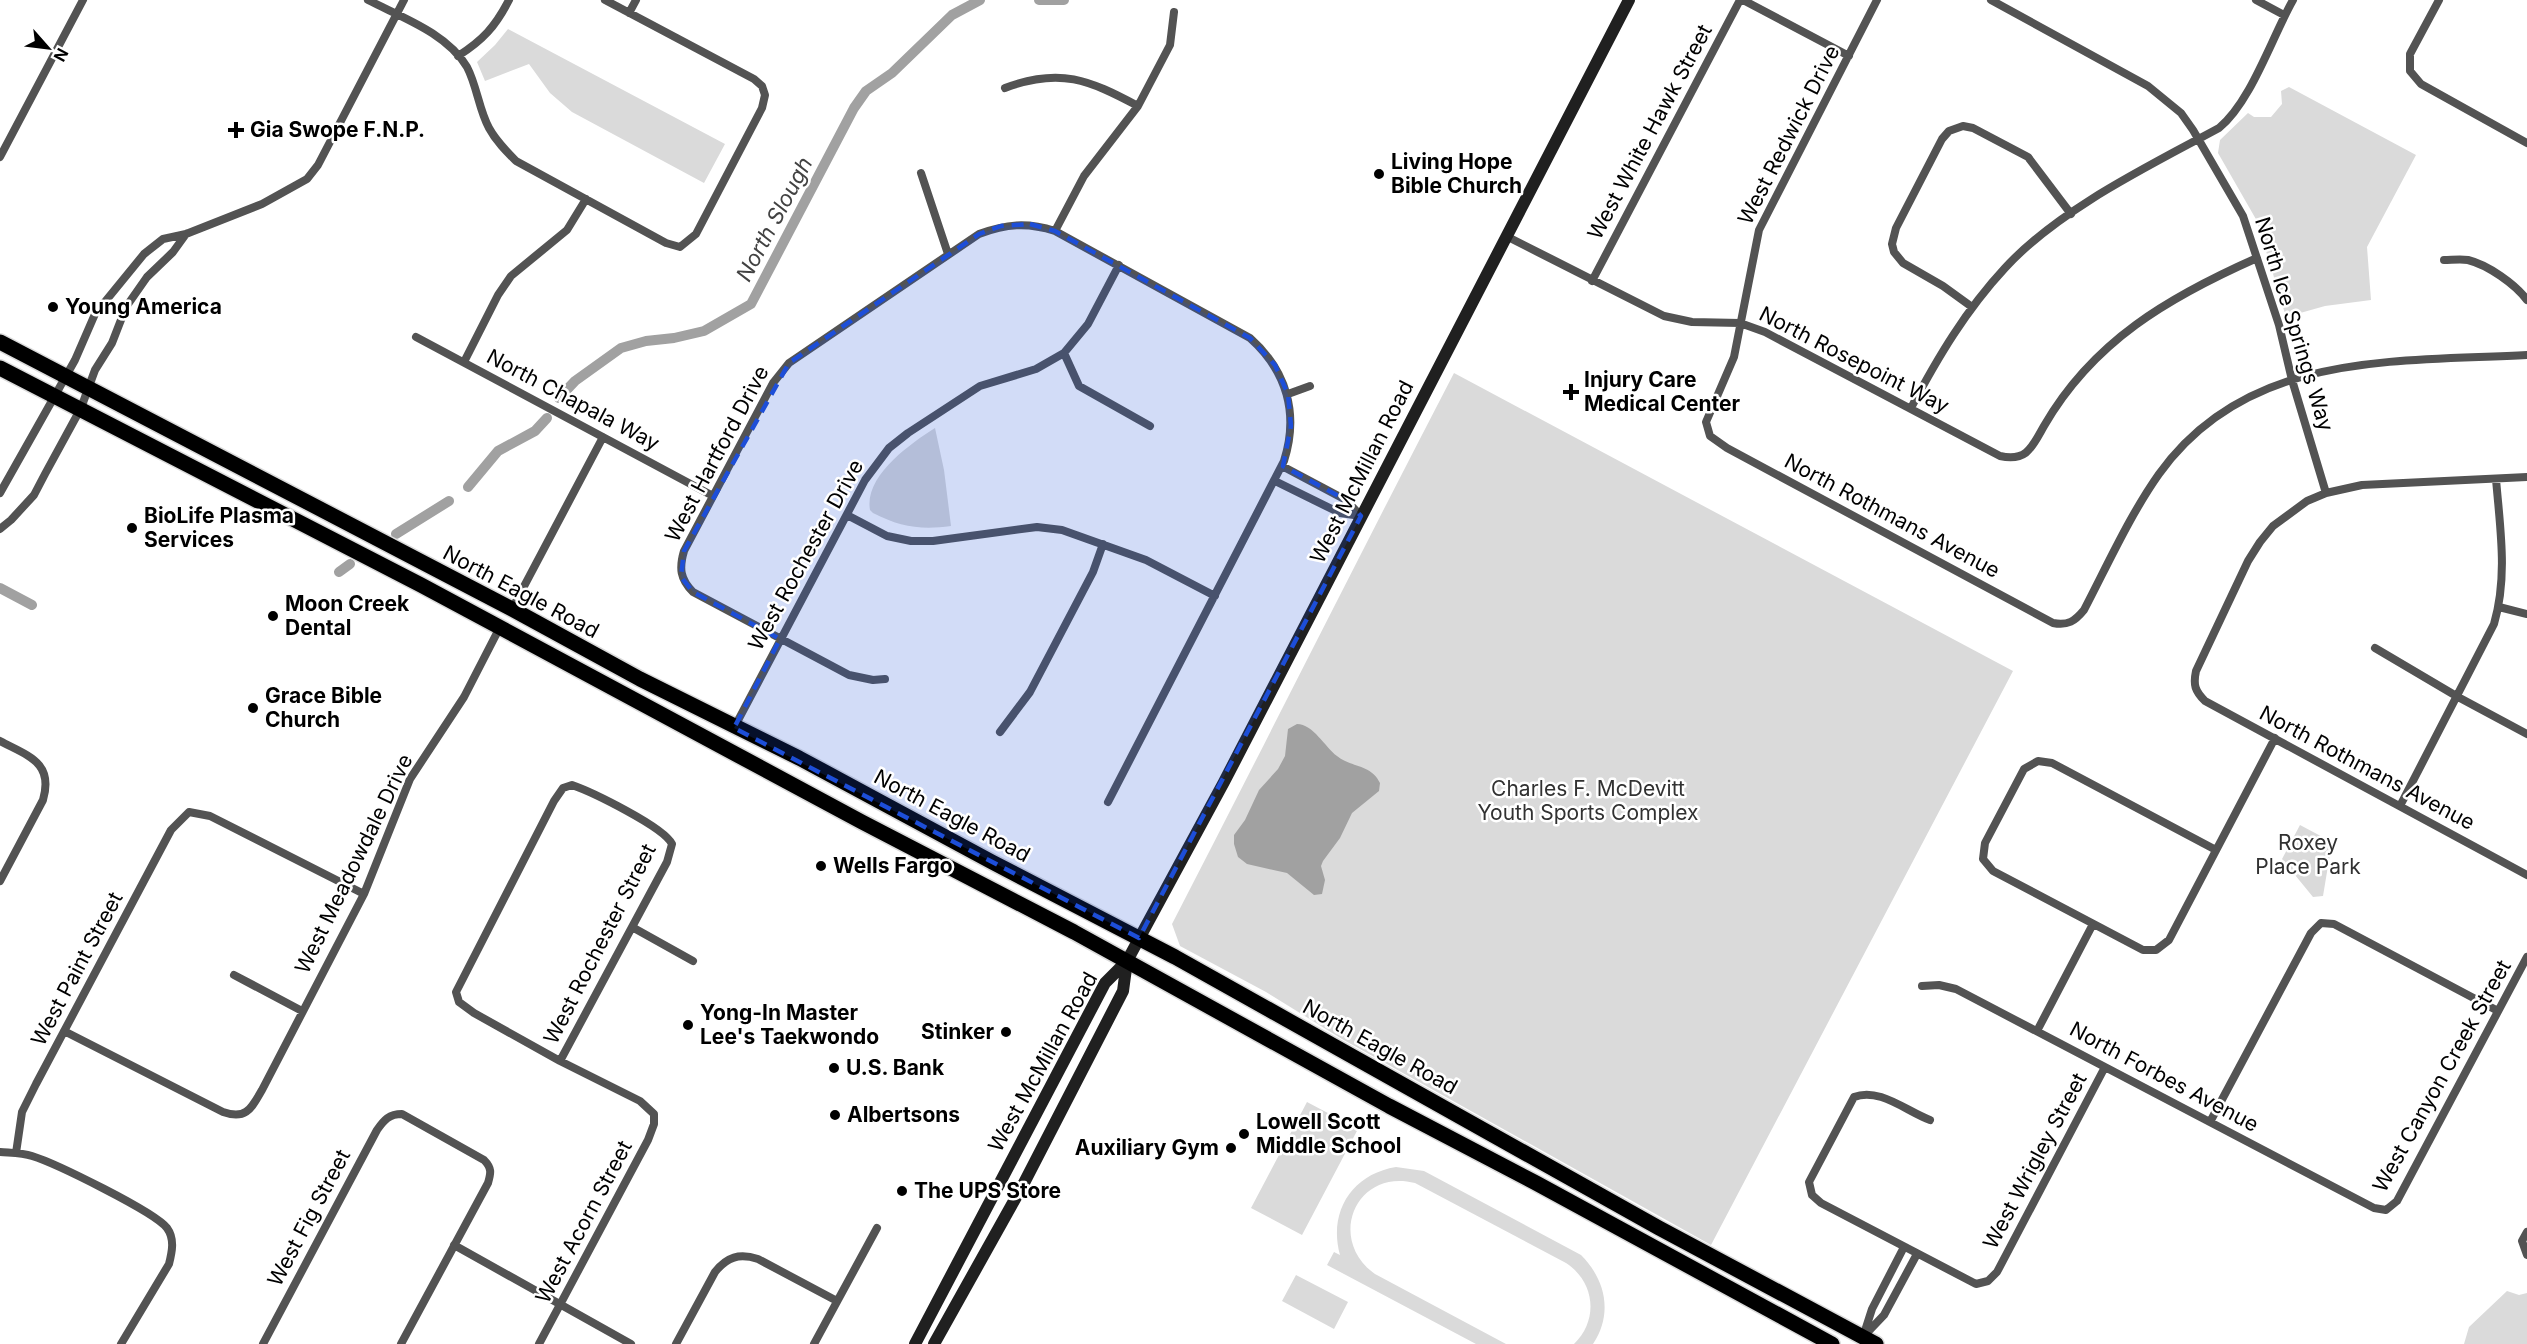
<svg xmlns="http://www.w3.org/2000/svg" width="2527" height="1344" viewBox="0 0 2527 1344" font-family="Inter,sans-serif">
<rect width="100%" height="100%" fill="#fff"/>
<path fill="#dadada" d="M508,29L725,144L704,183L572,112L550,93L529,64L485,81L477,62L495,45Z
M2289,87L2416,155L2367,247L2371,300L2325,306L2286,317L2257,221L2218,153L2220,140L2248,113L2254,117H2271L2282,104L2281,91Z
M1454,373L2013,671L1711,1245L1342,1039L1266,992L1180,946L1172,924C1267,740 1359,556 1454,373Z
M935,428L944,470L951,526C921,530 900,527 873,513L870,510C864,476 910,444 935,428Z
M2300,825L2332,842L2323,896L2313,897L2282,859Z
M1307,1102L1358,1129L1302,1235L1251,1208Z
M1396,1167L1424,1171L1581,1255C1606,1280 1613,1314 1593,1344H1574C1599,1320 1595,1282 1566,1263L1415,1183C1356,1168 1326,1239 1375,1274L1506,1344H1476L1327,1265L1334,1252L1340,1255C1328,1212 1352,1174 1396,1167Z
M1296,1275L1348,1302L1334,1329L1282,1301Z
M2507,1291L2519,1295L2527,1293V1344H2464L2469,1327Z"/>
<path fill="#a1a1a1" d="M1297,724C1313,724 1325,747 1337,756C1352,768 1371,764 1380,783L1379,791L1352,813L1340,838L1323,861L1321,866L1325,880L1322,894L1314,895L1287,873L1247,864L1238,857L1234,844V835L1245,820L1259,790L1278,769L1285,756L1288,729Z"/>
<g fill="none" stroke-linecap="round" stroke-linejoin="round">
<path stroke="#a1a1a1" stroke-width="10" d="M1039,0H1064
M559,398L575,381L621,348L646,341L674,338L704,331L751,304L854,108L866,91L892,73L952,15L980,0
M468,487L498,451L535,431L547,418
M396,534L449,501
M339,572L350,564
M0,588L32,605"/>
<defs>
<path id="highway" d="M0,342L512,609L640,679L799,758L992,862L1175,957L1659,1228L1876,1344
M0,368L421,585L862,822L1074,932L1389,1106L1536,1183L1832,1344"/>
</defs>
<use href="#highway" stroke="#dbdbdb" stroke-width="18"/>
<path stroke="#535353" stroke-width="8" d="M368,0C401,17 447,33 467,67C477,86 479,110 489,128C496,141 506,151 516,161L666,243L680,247L696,234L762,108L765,95L762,86L754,79L605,0
M1743,0L1849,56
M1877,0L1759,230L1734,357L1706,422L1710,436L1727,448L2053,623C2068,626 2075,621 2084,610C2108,564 2130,515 2159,474C2247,351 2394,362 2527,355
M1991,0L2148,86L2181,113L2193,130L2243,216L2279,325L2292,380L2326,493
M2256,0L2284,15
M2439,0L2410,54V71L2421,84L2527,143
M629,13L636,0
M458,56C483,40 495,27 509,0
M1005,88C1060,67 1089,80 1138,106
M0,157L83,0
M921,173L948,254
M1055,231L1084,176L1138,106L1170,45L1174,12
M1506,236L1664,316L1692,322L1740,323L1765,332L2000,456C2027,462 2032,447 2044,426C2093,341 2169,297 2257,258
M2444,260C2451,260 2461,259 2468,260C2488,265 2515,284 2527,300
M1592,281L1740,0
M1972,307L1943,286L1903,263L1894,252L1892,244L1896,228L1942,139L1949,131L1963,126L1973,128L2028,157L2071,214
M416,337L713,496
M1064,353L1079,386L1150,426
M464,362L498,295L511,276L567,230L586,199
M1288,394L1310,386
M1911,408C1938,357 1966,310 2005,268C2059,209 2149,166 2219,128C2251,102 2272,37 2293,0
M2527,477L2362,485L2326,493L2307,501L2273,526L2260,542L2248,561L2196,671C2193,685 2195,691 2205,701L2527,875
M1275,481L1340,513L1361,516L1346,500L1282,466
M0,493L75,360L95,314L144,254L163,239L186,234L262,204L307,179L318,165L404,0
M847,515L887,536L911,541H933L1037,527L1062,530L1146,560L1215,596
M0,529L11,520L34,495L45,474L81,408L95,370L112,343L126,307L147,277L173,252L186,234
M2499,607L2527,614
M512,609L603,437
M2375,648L2458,697L2527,734
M885,679L873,680L849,675L693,592C680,579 679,568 684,551L773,383L789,363L979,234C1006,224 1027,222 1055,231L1250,338C1287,371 1299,414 1284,461L1108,802
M734,728L865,480L889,448L908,433L980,386L1036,369L1064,353L1088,324L1119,265
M1000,732L1030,692L1093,572L1103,544
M0,741C28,756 54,762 43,800L0,881
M2400,806L2494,624C2508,576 2500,528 2496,479
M2216,850L2052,763L2038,761L2024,769L1985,843L1983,859L1993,871L2143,950H2156L2169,940L2275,738
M632,927L693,961
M234,975L302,1011
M1922,986L1939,985L1956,989L2374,1208L2386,1210L2397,1201L2527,957
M64,1031L223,1112C246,1120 251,1109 262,1090L364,894L410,779L464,697L500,627
M2037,1031L2093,924
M1930,1120C1906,1111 1879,1087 1854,1097L1809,1182L1812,1195L1821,1203L1976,1284L1988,1281L1997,1272L2105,1067
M2210,1122L2311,933L2321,923L2334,924L2498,1011
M0,1152C11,1153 22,1153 32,1156C55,1163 155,1212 167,1228C175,1239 172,1252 169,1264L121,1344
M16,1153L22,1112L36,1084L171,830L189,812L210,816L364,894
M2527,1232L2522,1241L2527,1255
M454,1245L631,1344
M1904,1247L1872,1309L1863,1337L1884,1315L1917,1254
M263,1344L377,1130C384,1120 389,1114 402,1114L484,1160C492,1168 491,1173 488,1183L401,1344
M539,1344L648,1140L654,1124V1114L640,1101L560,1061L474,1013L459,1002L456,992L554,801L563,788L572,785C592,792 664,827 672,844L667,862L560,1061
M676,1344L715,1272C727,1257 739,1253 758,1259L837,1301
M814,1344L877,1228"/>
<path stroke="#202020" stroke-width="12" d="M915,1344L1105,983L1127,961L1224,782L1629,0
M934,1344L1024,1183L1123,991L1127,961"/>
<use href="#highway" stroke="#000" stroke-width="15"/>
</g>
<path fill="#1d4ed8" fill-opacity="0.2" stroke="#1d4ed8" stroke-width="4.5" stroke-dasharray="12 8" stroke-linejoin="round" d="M1030,224L1055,231L1250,338L1275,365L1288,394L1291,426L1283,466L1346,500L1361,516L1139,938L734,728L780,639L693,592L681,577L684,551L789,363L979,234L1001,226Z"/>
<g fill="#000" stroke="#fff" stroke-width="2">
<path d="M233 121h6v6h6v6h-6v6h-6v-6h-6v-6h6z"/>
<circle cx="1379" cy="174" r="6"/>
<circle cx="53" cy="307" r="6"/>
<path d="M1568 383h6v6h6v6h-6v6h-6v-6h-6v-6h6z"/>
<circle cx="132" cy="528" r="6"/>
<circle cx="273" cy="616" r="6"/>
<circle cx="253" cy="708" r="6"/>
<circle cx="821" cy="866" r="6"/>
<circle cx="688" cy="1025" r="6"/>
<circle cx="1006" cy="1032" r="6"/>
<circle cx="834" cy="1068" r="6"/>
<circle cx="835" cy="1115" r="6"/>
<circle cx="1244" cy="1134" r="6"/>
<circle cx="1231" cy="1148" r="6"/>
<circle cx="902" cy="1191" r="6"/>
</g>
<g text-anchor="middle" stroke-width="5" stroke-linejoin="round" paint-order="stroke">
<g font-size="21" font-weight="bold" fill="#000" stroke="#fff" text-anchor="start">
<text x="250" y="137">Gia Swope F.N.P.</text>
<text x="1391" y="169">Living Hope<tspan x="1391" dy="24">Bible Church</tspan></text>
<text x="65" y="314">Young America</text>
<text x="1584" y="387">Injury Care<tspan x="1584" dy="24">Medical Center</tspan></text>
<text x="144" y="523">BioLife Plasma<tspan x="144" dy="24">Services</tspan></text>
<text x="285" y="611">Moon Creek<tspan x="285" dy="24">Dental</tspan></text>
<text x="265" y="703">Grace Bible<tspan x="265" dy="24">Church</tspan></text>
<text x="833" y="873">Wells Fargo</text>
<text x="700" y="1020">Yong-In Master<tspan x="700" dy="24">Lee's Taekwondo</tspan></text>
<text x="994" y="1039" text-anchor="end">Stinker</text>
<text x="846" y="1075">U.S. Bank</text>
<text x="847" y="1122">Albertsons</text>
<text x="1256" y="1129">Lowell Scott<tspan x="1256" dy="24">Middle School</tspan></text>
<text x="1219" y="1155" text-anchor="end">Auxiliary Gym</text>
<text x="914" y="1198">The UPS Store</text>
</g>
<g font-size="21" fill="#000" stroke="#fff">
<text transform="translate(1650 132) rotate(-62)" y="7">West White Hawk Street</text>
<text transform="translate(1789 135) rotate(-63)" y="7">West Redwick Drive</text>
<text transform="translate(2294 324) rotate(73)" y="7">North Ice Springs Way</text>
<text transform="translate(1854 360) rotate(27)" y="7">North Rosepoint Way</text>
<text transform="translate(573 400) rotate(28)" y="7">North Chapala Way</text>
<text transform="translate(717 454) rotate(-62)" y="7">West Hartford Drive</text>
<text transform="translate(1362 472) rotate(-63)" y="7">West McMillan Road</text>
<text transform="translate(1892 516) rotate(28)" y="7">North Rothmans Avenue</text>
<text transform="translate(806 555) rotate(-61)" y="7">West Rochester Drive</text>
<text transform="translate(521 592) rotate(28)" y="7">North Eagle Road</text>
<text transform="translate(2367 768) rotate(28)" y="7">North Rothmans Avenue</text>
<text transform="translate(952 816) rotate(28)" y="7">North Eagle Road</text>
<text transform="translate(354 864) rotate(-64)" y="7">West Meadowdale Drive</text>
<text transform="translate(600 944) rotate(-63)" y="7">West Rochester Street</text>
<text transform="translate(77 969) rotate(-62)" y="7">West Paint Street</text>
<text transform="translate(1380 1047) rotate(29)" y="7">North Eagle Road</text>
<text transform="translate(1043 1062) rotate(-61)" y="7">West McMillan Road</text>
<text transform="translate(2442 1076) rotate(-61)" y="7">West Canyon Creek Street</text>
<text transform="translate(2164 1077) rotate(28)" y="7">North Forbes Avenue</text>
<text transform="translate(2035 1161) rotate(-62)" y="7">West Wrigley Street</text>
<text transform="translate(309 1218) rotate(-62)" y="7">West Fig Street</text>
<text transform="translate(584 1222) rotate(-62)" y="7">West Acorn Street</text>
</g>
<g font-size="21" fill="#313131" stroke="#fff">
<text x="1588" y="796">Charles F. McDevitt<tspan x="1588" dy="24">Youth Sports Complex</tspan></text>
<text x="2308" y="850">Roxey<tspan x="2308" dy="24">Place Park</tspan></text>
</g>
<g font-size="22" font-style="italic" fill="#424242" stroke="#fff">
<text transform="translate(774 219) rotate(-62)" y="8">North Slough</text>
</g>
</g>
<g transform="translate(48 48) rotate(118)" stroke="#ffffff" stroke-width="4.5" paint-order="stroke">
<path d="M0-4.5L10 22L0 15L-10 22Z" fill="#000000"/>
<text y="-9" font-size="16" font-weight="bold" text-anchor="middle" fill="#000000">N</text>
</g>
</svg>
